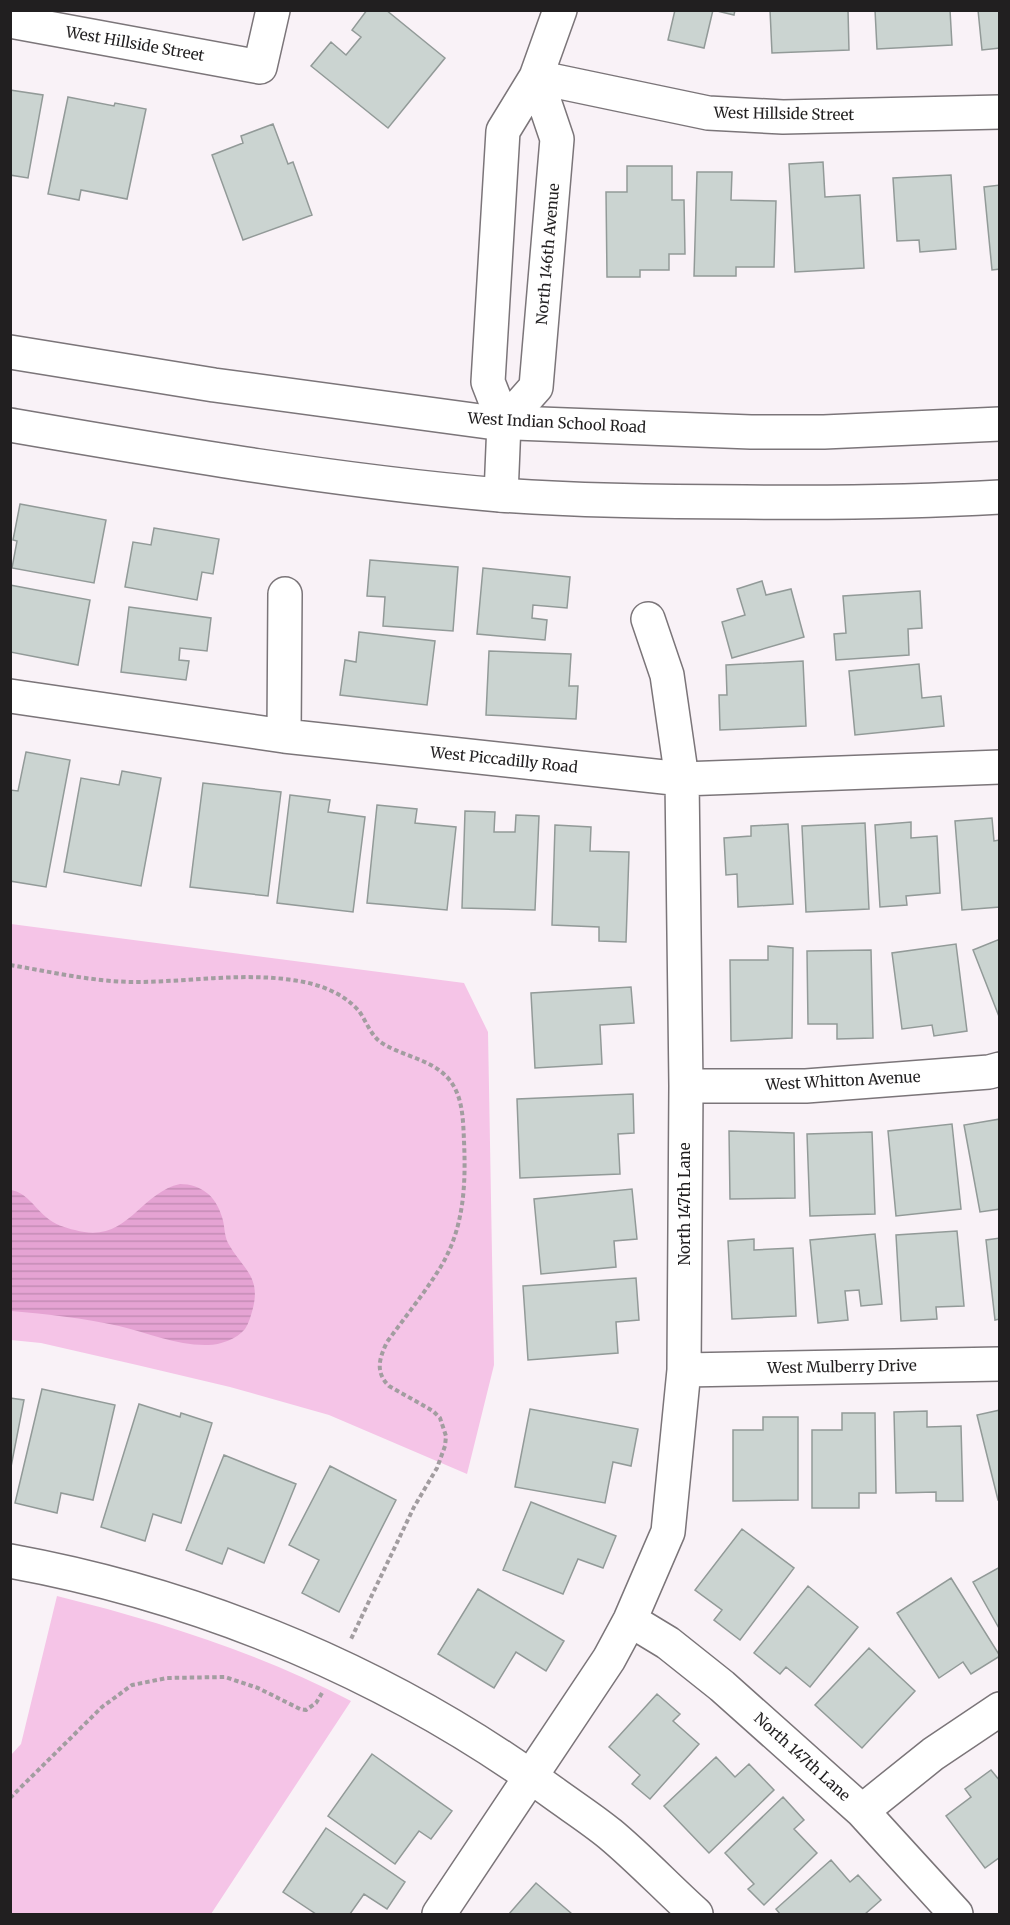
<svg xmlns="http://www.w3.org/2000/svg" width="1010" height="1925" viewBox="0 0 1010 1925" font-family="Merriweather,serif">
<defs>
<pattern id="water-rules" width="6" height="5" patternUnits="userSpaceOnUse" patternTransform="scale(1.5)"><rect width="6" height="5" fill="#e5a3d3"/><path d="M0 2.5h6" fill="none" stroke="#c48cb5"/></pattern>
</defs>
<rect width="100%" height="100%" fill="#f9f2f7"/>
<path fill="#f5c4e7" d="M11,924L464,983L488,1032L494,1365L467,1474L329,1415L230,1387L137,1365L41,1343L11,1340Z
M57,1596C158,1621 259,1653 351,1701L211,1914H11V1755L21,1744Z"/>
<path fill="url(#water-rules)" d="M180,1184C201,1184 216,1196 222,1217C225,1226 224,1235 228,1243C242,1268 261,1276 253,1308C251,1315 249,1323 245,1329C237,1339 220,1345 208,1345C178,1346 148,1333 119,1326C83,1318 47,1314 11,1311V1190C27,1193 34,1207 46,1217C54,1224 65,1228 75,1230C127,1245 139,1193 180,1184Z"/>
<path fill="#cbd4d1" stroke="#929a98" stroke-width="1.5" d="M367,10H386L445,58L388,128L311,66L331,42L346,55L361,37L352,30Z
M675,10H713L704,48L668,40Z
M713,10H735L734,15Z
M770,10H848L849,50L772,53Z
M875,10H950L952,45L877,49Z
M978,10H1000V48L982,50Z
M10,90L43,95L28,178L10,175Z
M68,97L114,106L115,103L146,109L127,199L81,190L79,200L48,194Z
M273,124L288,164L293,162L312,215L243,240L212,155L243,143L241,136Z
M823,162L825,197L860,195L864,268L795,272L789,164Z
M627,166H672V200H684L685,254H669V270H640V277H607L606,192H627Z
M697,172H732L731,200L776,201L774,267H736V276H694Z
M951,175L956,249L920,252L919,240L897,241L893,178Z
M1000,185V269L992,270L984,187Z
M20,504L106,520L94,583L12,568L17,541L13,540Z
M154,528L219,539L213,574L202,572L197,600L125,587L133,542L151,545Z
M370,560L458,567L453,631L383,626L385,597L367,596Z
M483,568L570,577L567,608L533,605L532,618L547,620L545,640L477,634Z
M762,581L766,595L791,589L804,637L732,658L722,622L745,615L737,589Z
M10,585L90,600L78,665L10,652Z
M920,591L922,628L908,629L909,655L836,660L834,634L846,633L843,596Z
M129,607L211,618L207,651L180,648L179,660L189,661L186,680L121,672Z
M359,632L435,641L427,705L340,695L345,660L356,662Z
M489,651L571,654L569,686H578L576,719L486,715Z
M803,661L806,726L720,730L719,695H727L726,665Z
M919,664L922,698L941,696L944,726L855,735L849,671Z
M26,752L70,760L46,887L10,881V790L18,791Z
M122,771L161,778L141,886L64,872L81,778L119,785Z
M203,783L281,792L268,896L190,887Z
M290,795L330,800L328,812L365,817L353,912L277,903Z
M377,805L417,809L415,823L456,827L447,910L367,903Z
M465,811L495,812L494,832H515L516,815L539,816L535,910L462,908Z
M992,818L994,841L1000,840V907L962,910L955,821Z
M911,822V838L937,836L940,893L906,896L907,905L880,907L875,825Z
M865,823L869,909L806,912L802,826Z
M788,824L793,904L738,907L737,874L726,875L724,838L751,836V826Z
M555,825L591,827L590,851L629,852L626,942L599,941V927L552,925Z
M1000,939V1019L973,950Z
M956,944L967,1031L934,1036L932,1025L902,1029L892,953Z
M768,946L793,948L792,1038L731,1041L730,960H768Z
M871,950L873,1038L837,1039V1024H808L807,951Z
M631,987L634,1023L600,1025L602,1064L535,1068L531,993Z
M633,1094L634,1133L618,1134L620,1174L520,1178L517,1099Z
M1000,1119V1209L980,1212L964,1125Z
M952,1124L961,1209L896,1216L888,1131Z
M729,1131L794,1133L795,1198L730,1199Z
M872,1132L875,1214L810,1216L807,1134Z
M632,1189L637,1239L614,1241L616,1267L541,1274L534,1199Z
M957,1231L964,1306L936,1307L937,1319L901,1321L896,1235Z
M875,1234L882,1304L861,1306L859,1290L845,1291L848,1320L818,1323L810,1240Z
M1000,1238V1319L995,1320L986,1240Z
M754,1239V1250L793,1248L796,1316L732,1319L728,1241Z
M636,1278L639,1320L616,1322L618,1353L528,1360L523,1286Z
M42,1389L115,1405L93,1500L61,1493L57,1513L15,1503Z
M10,1398L24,1400L10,1472Z
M139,1404L180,1417L181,1413L212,1423L181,1523L153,1514L145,1541L101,1527Z
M530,1409L638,1429L631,1466L613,1462L605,1503L515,1487Z
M1000,1410V1500H998L977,1415Z
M927,1411V1427L961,1426L963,1501H936V1492L896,1493L894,1412Z
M842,1413H875L876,1493H859V1508H812V1430H842Z
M763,1417H798V1500L733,1501V1430H763Z
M224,1455L296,1484L264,1563L228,1548L222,1564L186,1550Z
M330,1466L396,1500L339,1612L302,1593L319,1560L289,1545Z
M531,1502L616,1536L603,1568L578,1559L563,1594L503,1570Z
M742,1529L794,1568L740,1640L714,1620L722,1610L695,1590Z
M1000,1567V1630L973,1582Z
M951,1578L1000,1656L971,1674L963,1662L939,1678L897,1613Z
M808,1586L858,1627L810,1687L786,1667L780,1674L754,1653Z
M478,1589L564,1641L546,1671L516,1652L494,1688L438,1654Z
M869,1648L915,1691L862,1748L815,1705Z
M657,1694L680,1714L673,1721L699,1744L650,1799L632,1784L640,1775L609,1747Z
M372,1754L452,1811L431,1839L419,1831L395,1864L328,1816Z
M716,1757L735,1777L749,1764L774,1790L709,1853L664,1806Z
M991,1770L1000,1781V1857L985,1868L946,1816L971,1797L965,1789Z
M783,1797L804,1820L794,1829L817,1853L764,1905L748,1889L754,1884L725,1853Z
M326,1828L405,1882L387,1909L364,1894L350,1914H316L283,1892Z
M831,1860L850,1882L858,1875L881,1900L865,1914H780L776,1909Z
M536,1883L572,1914H509Z"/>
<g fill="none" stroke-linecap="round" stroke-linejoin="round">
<defs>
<path id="minor" d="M10,21L260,67L273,10
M536,77L708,113L783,117L1000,112
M504,423L536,387L557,139L536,77
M501,495L504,423L488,382L503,131L536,77L560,10
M10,696L284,736L682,779L1000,767
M284,736L285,594
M686,1086H806L989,1072L1000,1069
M684,1370L1000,1364
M10,1561C207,1597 394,1676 555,1794C573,1807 593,1820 610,1834C640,1859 667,1888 696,1914
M630,1620L668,1643L722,1686L862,1811L956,1914
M862,1811L933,1754L1000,1709
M439,1914L609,1659L630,1620L668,1532L684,1370L686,1086L682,779L667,675L648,619"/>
<path id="major" d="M10,352L214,385L488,422L751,432H824L1000,424
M10,425C173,453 335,481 500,495C581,501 663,502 745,502C830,503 915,502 1000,497"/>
</defs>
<use href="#minor" stroke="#7b7579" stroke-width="36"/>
<use href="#major" stroke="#7b7579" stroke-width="36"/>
<path stroke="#a29da0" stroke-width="4" stroke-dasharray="4.5 3" stroke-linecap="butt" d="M10,965C52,972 94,982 136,982C191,982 249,971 304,982C324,986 345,995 359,1011C366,1021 370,1033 379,1041C400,1056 429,1058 447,1077C463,1094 463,1119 464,1141C466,1185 464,1229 440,1268C424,1294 405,1317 387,1342C379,1359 375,1372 389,1386L433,1411L440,1418L446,1436L445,1446L437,1468L414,1507L351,1639
M10,1798L102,1707L132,1685L167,1678L225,1677L258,1688L300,1709L306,1710L316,1703L322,1693"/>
<use href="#minor" stroke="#fff" stroke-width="33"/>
<use href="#major" stroke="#fff" stroke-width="33"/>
</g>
<g text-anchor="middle" stroke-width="4.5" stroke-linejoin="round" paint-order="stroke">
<g font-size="15" fill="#211f20" stroke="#fff">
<text transform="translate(135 44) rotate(10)" y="5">West Hillside Street</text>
<text transform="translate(784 114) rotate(1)" y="5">West Hillside Street</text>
<text transform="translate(548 254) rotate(-85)" y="5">North 146th Avenue</text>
<text transform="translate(557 423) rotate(3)" y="5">West Indian School Road</text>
<text transform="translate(504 760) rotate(6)" y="5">West Piccadilly Road</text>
<text transform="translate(843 1081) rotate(-3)" y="5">West Whitton Avenue</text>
<text transform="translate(685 1204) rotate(-90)" y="5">North 147th Lane</text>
<text transform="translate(842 1367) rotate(-1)" y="5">West Mulberry Drive</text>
<text transform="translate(802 1757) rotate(42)" y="5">North 147th Lane</text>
</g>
</g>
<rect width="1010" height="1925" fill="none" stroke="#211f20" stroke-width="24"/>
</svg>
